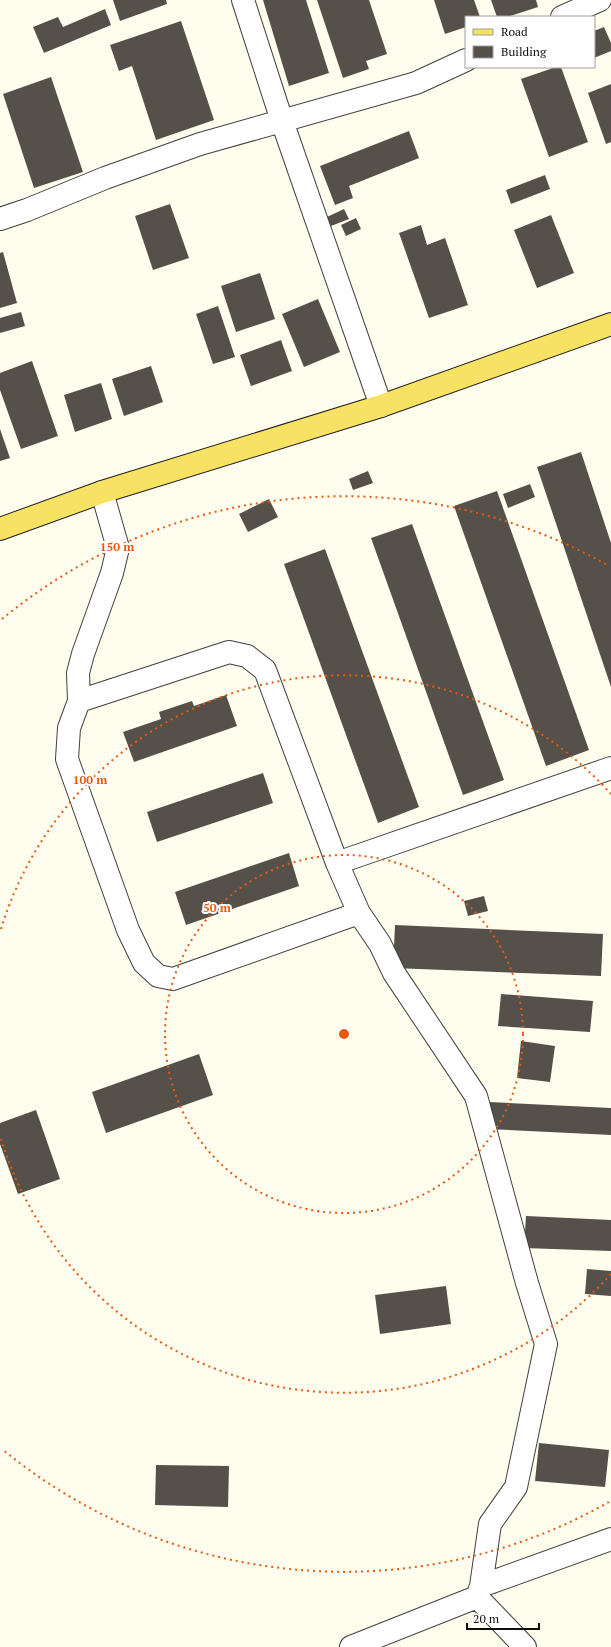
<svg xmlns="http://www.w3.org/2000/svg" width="611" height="1647" viewBox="0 0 611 1647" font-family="'PT Serif',serif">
<rect width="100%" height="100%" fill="#fffdee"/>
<path fill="#56504a" d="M113,0H166L167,4L120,21Z
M263,0H306L329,73L289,86Z
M317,0H369L387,54L366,61L369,69L343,78Z
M434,0H474L480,17H466V27L445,34Z
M491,0H536L538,7L507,17H497Z
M105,9L111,25L44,53L33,27L58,17L63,27Z
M181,21L214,120L156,140L132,66L119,71L110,45Z
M604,27L611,43V51L594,58V31Z
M556,67H561L588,142L549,157L521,79Z
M51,77L83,172L34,188L3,94Z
M611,84V142L606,144L588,93Z
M409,131L419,158L349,186L353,198L335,205L320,166Z
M545,175L550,189L511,204L506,190Z
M170,204L189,258L153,270L135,216Z
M344,209L349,219L331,226L327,217Z
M551,215L574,273L537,288L514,230Z
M356,218L361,229L346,236L341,225Z
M421,225L427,245L445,238L468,305L429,318L399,233Z
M3,252L17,303L0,308V253Z
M260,273L275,319L236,332L221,286Z
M318,299L340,352L304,367L282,314Z
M218,306L235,357L213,364L196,314Z
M21,312L25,326L0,333V318Z
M281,340L292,371L251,386L240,355Z
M32,361L58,436L21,449L0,390V373Z
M151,366L163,402L124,416L112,379Z
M101,383L112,419L75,432L64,395Z
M0,429L10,458L0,461Z
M581,452L611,543V687L537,467Z
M368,471L373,483L353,490L349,479Z
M530,484L535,497L508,508L503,494Z
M497,491L589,750L546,766L454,506Z
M269,499L278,517L248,532L239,514Z
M412,524L504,780L463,795L371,538Z
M325,549L419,807L378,823L284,564Z
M226,695L237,726L134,762L123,732L161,719L159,712L192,701L194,706Z
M263,773L273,803L157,842L147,812Z
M289,853L299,886L186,925L175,892Z
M484,896L488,911L468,916L464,901Z
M395,925L603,934L601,976L393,968Z
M501,994L593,1001L590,1032L498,1026Z
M521,1041L555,1046L550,1082L517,1078Z
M199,1054L213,1095L106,1133L92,1092Z
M489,1102L611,1108V1135L487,1129Z
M36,1110L60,1179L18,1194L0,1144V1123Z
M526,1216L611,1220V1251L524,1248Z
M587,1269L611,1271V1296L585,1294Z
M446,1286L451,1324L380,1334L375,1295Z
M539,1443L609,1450L605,1487L535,1481Z
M156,1465L229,1466L228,1507L155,1505Z"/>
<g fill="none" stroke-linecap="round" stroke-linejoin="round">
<defs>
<path id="minor" d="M243,0L282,121L381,406
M562,17L600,0
M0,219L27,210L105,178L200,144L416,83L466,60
M102,492L118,548L112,573L83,654L78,673L79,701L69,728L67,759L128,930L144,963L158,976L173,979L359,913
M79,701L229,652L247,656L265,670L337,863L359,913L380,944L394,973L476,1096L527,1283L546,1344L516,1487L490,1524L481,1586
M337,863L611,768
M477,1597L525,1647
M351,1647L477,1597L481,1586L611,1539"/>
<path id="major" d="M0,529L102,492L381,406L611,324"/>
</defs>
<use href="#minor" stroke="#404040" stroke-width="24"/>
<use href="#major" stroke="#1e1e1e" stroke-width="24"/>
<use href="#minor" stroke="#fff" stroke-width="22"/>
<use href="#major" stroke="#f8e264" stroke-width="22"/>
</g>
<g fill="none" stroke="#e8590c" stroke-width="2" stroke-dasharray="2 4">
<circle cx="344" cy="1034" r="179"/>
<path d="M611 1274A359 359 0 0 1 1 1139M1 929A359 359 0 0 1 611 794"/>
<path d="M609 1502A538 538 0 0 1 2 1449M2 619A538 538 0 0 1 609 566"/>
</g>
<circle cx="344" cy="1034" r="6" fill="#e8590c" stroke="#fff" stroke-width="2"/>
<g font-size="12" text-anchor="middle" font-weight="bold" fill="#e8590c" stroke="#fff" stroke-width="4" stroke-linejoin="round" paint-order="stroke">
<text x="117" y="551">150 m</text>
<text x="90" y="784">100 m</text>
<text x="217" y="912">50 m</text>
</g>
<rect x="465" y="16" width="130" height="52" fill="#ffffff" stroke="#9e9e9e"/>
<rect x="473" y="29" width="20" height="6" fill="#f8e264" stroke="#9e9e9e"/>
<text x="501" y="36" font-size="12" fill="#0d0d0d">Road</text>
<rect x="473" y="46" width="20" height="12" fill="#56504a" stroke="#9e9e9e"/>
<text x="501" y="56" font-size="12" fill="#0d0d0d">Building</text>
<path d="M467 1623v6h72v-6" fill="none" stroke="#0d0d0d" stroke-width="2"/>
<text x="473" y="1623" font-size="12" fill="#0d0d0d" stroke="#ffffff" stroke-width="3" paint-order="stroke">20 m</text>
</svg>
